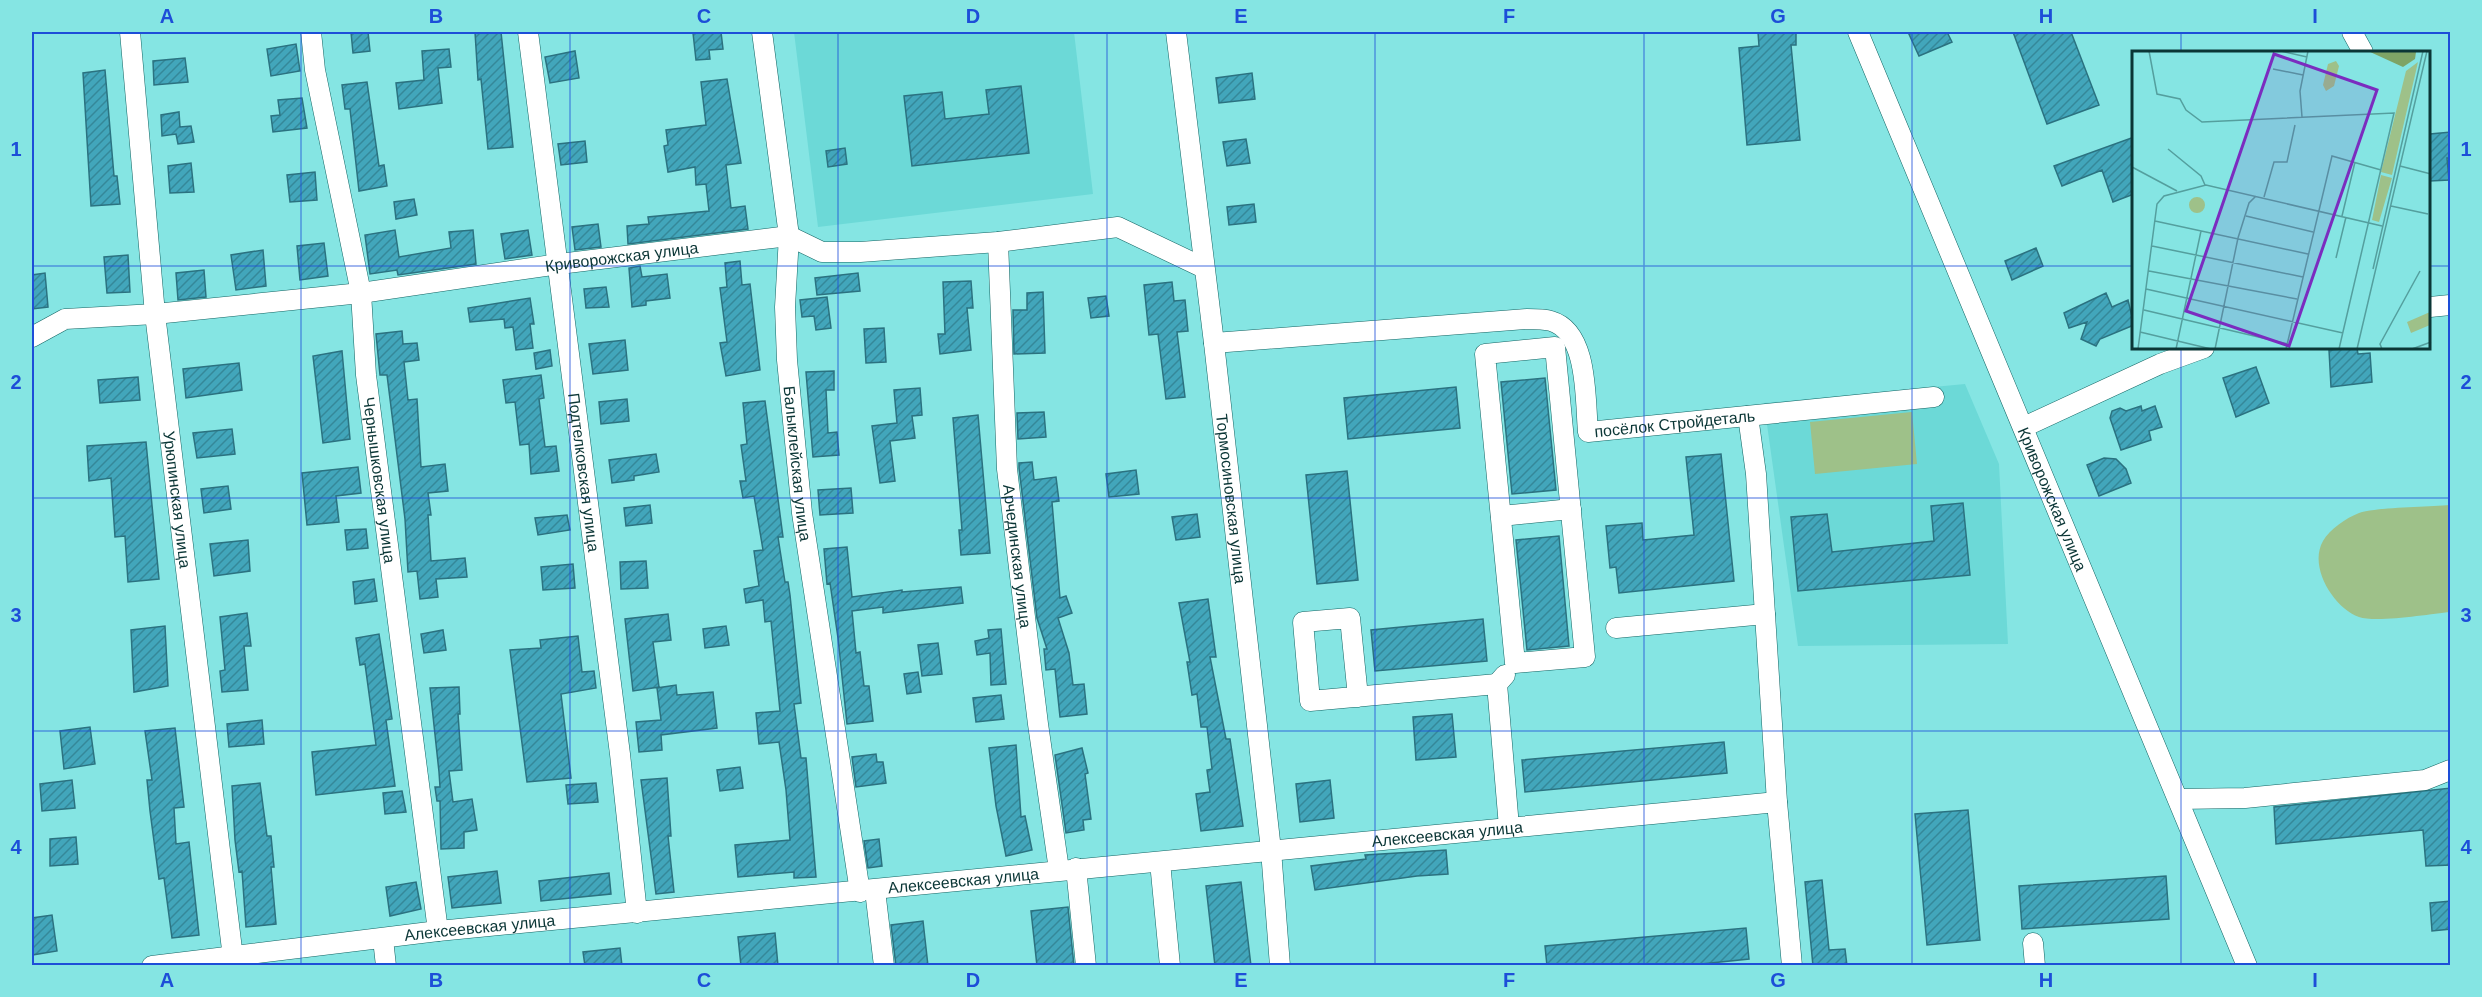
<svg xmlns="http://www.w3.org/2000/svg" width="2482" height="997" viewBox="0 0 2482 997" font-family="Helvetica,sans-serif">
<defs>
<pattern id="building-hatch" width="6" height="6" patternUnits="userSpaceOnUse" patternTransform="scale(1.5)"><rect width="6" height="6" fill="#42a6bb"/><path d="M-1 1l2-2M0 6l6-6M5 7l2-2" fill="none" stroke="#358899"/></pattern>
</defs>
<rect width="100%" height="100%" fill="#85e5e3"/>
<path fill="#6cd9d7" d="M794,32H1074L1093,194L818,227Z
M1965,384L1999,464L2008,644L1798,646L1764,403Z"/>
<path fill="#9ec189" d="M1912,412L1917,464L1815,474L1810,422Z
M2450,505V612C2430,614 2376,623 2359,617C2334,608 2308,567 2323,541C2330,529 2346,518 2359,513C2377,507 2428,507 2450,505Z"/>
<path fill="url(#building-hatch)" stroke="#2b7280" stroke-width="1.5" d="M351,32H368L370,51L353,53Z
M475,32H501L513,147L488,149L481,79L478,80Z
M721,32L723,49L709,50L710,59L696,60L693,33Z
M1758,32H1796V45H1791L1800,140L1747,145L1739,48L1759,46Z
M1908,32H1947L1952,42L1919,56Z
M2013,32H2071L2099,105L2047,124Z
M296,44L300,71L271,76L267,49Z
M449,49L451,67L438,68L442,103L399,109L396,83L424,80L422,51Z
M575,51L579,78L550,83L545,57Z
M185,58L188,82L154,85L153,61Z
M105,70L114,176H117L120,204L91,206L83,73Z
M1252,73L1255,99L1219,103L1216,78Z
M727,79L741,163L726,165L731,208L745,206L748,229L628,244L627,226L649,224L648,217L709,211L706,184L696,185L695,167L668,172L664,146L668,145L666,130L706,125L701,82Z
M367,82L379,166L384,165L387,186L359,191L350,109H345L342,85Z
M1021,86L1029,153L912,166L904,96L942,92L945,119L989,114L986,90Z
M302,98L307,128L273,132L271,116L280,115L278,100Z
M179,112L180,127L191,126L194,142L178,144L176,134L162,136L161,115Z
M2451,132V158H2447L2449,180L2430,181V134Z
M2134,137V194L2113,202L2102,170L2062,186L2054,166Z
M1246,139L1250,163L1227,166L1223,142Z
M585,141L587,162L561,165L558,144Z
M845,148L847,164L828,167L826,151Z
M191,163L194,192L170,193L168,166Z
M315,172L317,200L290,202L287,175Z
M414,199L417,215L396,219L394,202Z
M1254,204L1256,222L1229,225L1227,207Z
M598,224L601,247L575,250L572,227Z
M395,230L399,257L451,248L449,232L473,230L476,264L398,275L397,270L370,274L365,235Z
M528,230L532,255L505,259L501,234Z
M324,243L328,276L300,280L297,246Z
M2036,248L2043,266L2012,280L2005,261Z
M263,250L266,286L236,290L231,255Z
M128,255L130,292L107,293L104,257Z
M740,261L742,285L750,284L760,370L726,376L720,343L727,342L720,288L727,287L725,263Z
M640,266L642,277L667,274L670,298L646,301V305L632,307L629,268Z
M204,270L206,297L178,300L176,273Z
M45,273L48,307L32,309V275Z
M858,273L860,291L817,295L815,278Z
M971,281L973,308H967L971,350L940,354L938,334H945L943,282Z
M1172,282L1174,301L1185,300L1188,331L1177,332L1185,397L1166,399L1158,334L1149,335L1144,285Z
M606,287L609,307L586,308L584,289Z
M1043,292L1045,353L1014,354L1013,310H1027V293Z
M2106,293L2112,307L2128,300L2134,325L2100,339L2096,346L2081,339L2087,322L2069,328L2064,313Z
M1106,296L1109,316L1091,318L1088,298Z
M827,297L831,328L816,330L814,316L802,317L800,300Z
M530,298L534,324H530L533,348L516,350L513,327L505,328L504,319L470,322L468,308Z
M884,328L886,362L866,363L864,329Z
M402,331L403,344L417,343L419,360L404,362L408,400L417,399L421,467L445,464L448,491L428,493L431,515H428L431,561L465,558L467,577L436,579L438,597L420,599L417,571L408,572L405,519L387,375H380L376,334Z
M625,340L628,370L593,374L589,344Z
M2357,348L2358,354L2370,353L2372,382L2331,387L2329,350Z
M550,350L552,366L536,369L534,353Z
M342,351L350,439L323,443L313,356Z
M239,363L242,390L186,398L183,369Z
M2256,367L2269,403L2236,417L2223,378Z
M834,371V390H826L828,433L837,432L839,455L813,457L806,372Z
M541,375L544,398L539,399L545,447L556,446L559,471L531,474L529,444L520,445L515,402L506,403L503,380Z
M138,377L140,400L100,403L98,380Z
M1545,378L1556,490L1512,494L1501,382Z
M1456,387L1460,428L1348,439L1344,398Z
M920,388L922,415L912,416L915,438L890,441L895,481L880,483L872,426L897,423L894,390Z
M627,399L629,421L601,424L599,402Z
M765,401L783,537H778L785,582H788L790,595L801,703L794,704L801,758H806L816,877L794,878V872L738,877L735,845L790,840L786,790L779,742L759,744L756,713L780,711L771,621L765,622L763,600L746,603L744,589L759,586L754,551L763,550L754,496L743,498L740,481H746L741,445L747,444L743,403Z
M2141,406L2142,411L2155,406L2162,427L2149,431L2151,440L2121,450L2110,418L2112,411L2120,408L2126,411Z
M1044,412L1046,437L1018,439L1017,413Z
M978,415L990,553L961,555L959,530H962L953,418Z
M232,429L235,454L197,458L193,433Z
M146,442L159,579L128,582L125,536L115,537L111,478L89,481L87,446Z
M656,454L659,472L634,476V480L612,483L609,460Z
M1721,454L1734,581L1619,593L1616,567L1610,568L1606,526L1642,523L1643,540L1694,535L1686,457Z
M2104,458L2116,459L2126,469L2131,483L2099,496L2087,465Z
M1032,462L1034,480L1056,477L1059,501L1052,502L1060,598L1066,596L1072,613L1058,618L1069,653L1073,685L1084,684L1087,714L1060,717L1055,669L1046,670L1044,649H1047L1037,618L1019,468V463Z
M358,467L361,493L336,496L339,522L307,525L302,473Z
M1136,470L1139,494L1109,497L1106,474Z
M1347,471L1358,580L1317,584L1306,475Z
M228,486L231,509L204,513L201,489Z
M851,488L853,513L820,515L818,490Z
M1963,503L1970,575L1798,591L1791,517L1827,514L1832,552L1934,541L1931,506Z
M650,505L652,523L626,526L624,508Z
M1197,514L1200,537L1176,540L1172,517Z
M567,515L570,530L538,535L535,518Z
M366,529L368,548L347,550L345,530Z
M1559,536L1569,646L1527,650L1516,540Z
M248,540L250,571L214,576L210,544Z
M847,547L852,597L902,590V592L961,587L963,603L883,613V607L852,611L856,653L860,652L864,686H869L873,721L847,724L838,638L830,583L827,584L824,549Z
M646,561L648,588L621,589L620,562Z
M573,564L575,588L543,590L541,567Z
M374,579L377,601L355,604L353,582Z
M1208,599L1216,657H1210L1226,739H1230L1243,826L1201,831L1196,794L1210,792L1207,770L1212,769L1207,727H1201L1197,694L1192,695L1187,662H1190L1179,603Z
M247,613L251,646H244L248,690L222,692L220,671L225,670L220,617Z
M668,614L671,640L653,642L659,687L633,691L625,619Z
M1483,619L1487,661L1375,671L1371,630Z
M165,626L168,686L134,692L131,630Z
M726,626L729,645L705,648L703,629Z
M1001,629L1006,684L991,685L990,653L977,655L975,641L989,638L988,630Z
M443,630L446,650L424,653L421,634Z
M379,634L392,719L386,720L395,786L316,795L312,752L376,745L365,664L360,665L356,638Z
M578,636L582,672L594,671L596,688L561,694L571,778L527,782L510,650L541,648L540,640Z
M938,643L942,674L922,676L918,645Z
M918,672L921,692L907,694L904,674Z
M676,685L677,695L713,692L717,728L661,735L662,750L639,752L636,722L661,720L657,688Z
M459,687L460,714H458L462,770L449,771L453,802L472,799L477,830L464,832V848L441,849L440,801H437L435,787H440L439,772L430,688Z
M1001,695L1004,719L976,722L973,698Z
M1452,714L1456,757L1416,760L1413,717Z
M262,720L264,744L229,747L227,724Z
M90,727L95,764L64,769L60,731Z
M175,728L184,807L174,808L176,844L189,842L199,935L172,938L164,878L159,879L150,811L147,780H152L145,731Z
M1724,742L1727,773L1525,792L1522,760Z
M1016,745L1021,817L1025,816L1032,850L1006,856L996,806L989,748Z
M1082,748L1088,773L1085,774L1091,819L1083,820L1084,830L1066,833L1055,755Z
M876,754L877,762H883L886,783L856,787L852,757Z
M740,767L743,788L720,791L717,770Z
M667,778L671,836H668L674,892L656,894L641,780Z
M72,780L75,808L42,811L40,784Z
M1330,780L1334,818L1300,822L1296,784Z
M260,783L267,836H271L274,867H271L276,924L246,927L242,871L239,872L235,840L232,786Z
M596,783L598,802L568,804L566,785Z
M2451,788V865L2426,866L2423,830L2276,844L2274,807Z
M402,791L406,812L385,814L383,793Z
M1968,810L1980,940L1927,945L1915,814Z
M76,837L78,864L50,866V839Z
M879,839L882,866L868,868L864,841Z
M1446,850L1448,874L1417,876L1315,890L1311,866L1366,859L1365,855Z
M497,871L501,903L452,908L448,877Z
M609,873L611,894L541,901L539,881Z
M2166,876L2169,919L2022,929L2019,886Z
M1822,880L1829,950L1845,949L1847,966H1813L1805,882Z
M416,882L421,909L390,916L386,887Z
M1241,882L1251,966H1215L1206,886Z
M2451,901V929L2432,931L2430,903Z
M1068,907L1074,966H1037L1031,911Z
M52,915L57,951L32,955V918Z
M923,921L928,966H896L891,925Z
M1746,928L1749,959L1682,966H1547L1545,946Z
M775,933L778,966H741L738,937Z
M620,948L622,966H585L583,952Z"/>
<g fill="none" stroke-linecap="round" stroke-linejoin="round">
<defs>
<g id="minor">
<path id="s1" d="M130,32L155,314L234,966"/>
<path id="s2" d="M311,32L315,70L361,293L366,375L438,931"/>
<path id="s3" d="M528,32L620,754L637,913"/>
<path id="s4" d="M762,32L789,236L785,307L787,360L802,513L860,892"/>
<path id="s5" d="M1176,32L1214,343L1271,850L1280,966"/>
<path id="s6" d="M1858,32L2247,966"/>
<path d="M2352,32L2363,52"/>
<path id="s7" d="M998,242L1007,469L1038,724L1059,870"/>
<path d="M2430,307L2450,305"/>
<path id="s8" d="M32,337L65,319L155,314L361,293L559,264L789,236L822,252H860L998,242L1118,227L1204,268"/>
<path id="s9" d="M1214,343L1527,319C1535,319 1544,319 1551,321C1589,332 1585,401 1588,432L1934,397"/>
<path d="M1555,347L1585,657L1515,663L1485,354Z"/>
<path d="M1748,416L1756,474L1777,802L1792,966"/>
<path d="M2024,427L2160,364L2204,348"/>
<path d="M1501,516L1571,509"/>
<path d="M1616,628L1765,614"/>
<path d="M1505,675L1497,684L1509,827"/>
<path d="M1358,697L1350,618L1303,622L1310,701L1497,684"/>
<path d="M2178,799L2245,798L2425,780L2450,770"/>
<path d="M1160,862L1170,966"/>
<path d="M1076,868L1086,966"/>
<path d="M875,890L884,966"/>
<path d="M383,939L386,966"/>
<path d="M2033,943L2035,966"/>
<path id="s10" d="M152,966L438,931L1777,802"/>
</g>
</defs>
<use href="#minor" stroke="#126463" stroke-width="21"/>
<use href="#minor" stroke="#fff" stroke-width="20"/>
</g>
<path fill="none" stroke="#1d4ed8" stroke-width="1.5" stroke-opacity="0.55" d="M301,32V966M570,32V966M838,32V966M1107,32V966M1375,32V966M1644,32V966M1912,32V966M2181,32V52M32,266H2134M2430,266H2450M2181,348V966M32,498H2450M32,731H2450"/>
<g text-anchor="middle" stroke-width="4.5" stroke-linejoin="round" paint-order="stroke">
<g font-size="16" fill="#0b3636" stroke="#85e5e3">
<text dy="6" stroke="none"><textPath href="#s8" startOffset="598">Криворожская улица</textPath></text>
<text dy="6" stroke="none"><textPath href="#s9" startOffset="549">посёлок Стройдеталь</textPath></text>
<text dy="6" stroke="none"><textPath href="#s4" startOffset="434">Балыклейская улица</textPath></text>
<text dy="6" stroke="none"><textPath href="#s3" startOffset="444">Подтелковская улица</textPath></text>
<text dy="6" stroke="none"><textPath href="#s2" startOffset="454">Чернышковская улица</textPath></text>
<text dy="6" stroke="none"><textPath href="#s5" startOffset="470">Тормосиновская улица</textPath></text>
<text dy="6" stroke="none"><textPath href="#s6" startOffset="506">Криворожская улица</textPath></text>
<text dy="6" stroke="none"><textPath href="#s1" startOffset="470">Урюпинская улица</textPath></text>
<text dy="6" stroke="none"><textPath href="#s7" startOffset="315">Арчединская улица</textPath></text>
<text dy="6" stroke="none"><textPath href="#s10" startOffset="1302">Алексеевская улица</textPath></text>
<text dy="6" stroke="none"><textPath href="#s10" startOffset="816">Алексеевская улица</textPath></text>
<text dy="6" stroke="none"><textPath href="#s10" startOffset="330">Алексеевская улица</textPath></text>
</g>
</g>
<g transform="translate(2132 51)">
<rect width="298" height="298" fill="#85e5e3"/>
<path d="M286,11L260,124L249,121L274,20ZM249,124L260,127L247,171L240,169Z" fill="#9ec189"/>
<path d="M236,0H281L284,1L283,8L271,16Z" fill="#7ea466"/>
<path d="M204,10L207,15L202,35L194,40L191,34L196,13ZM57 154a8 8 0 1 1 16 0a8 8 0 1 1-16 0ZM298,261V274L279,282L275,271Z" fill="#9ec189"/>
<path fill="none" stroke="#549f9e" stroke-width="1.5" d="M17,0L25,43L48,48L54,59L70,71L262,62L207,298M149,0L175,6M141,18L171,24M170,66L168,40L176,0M36,98L69,125L73,134M268,115L299,123M0,116L45,140M132,146L142,111H155L163,74M259,155L296,163M114,165L181,181M210,165L223,111M23,170L176,203M20,195L171,226M204,207L214,166M241,218L291,0M17,220L165,248M14,238L211,282M12,259L156,293M8,281L79,298M6,298L25,153L32,145L74,134L250,175M44,298L69,180M83,298L106,187L117,152L124,145M154,298L200,105L249,119M225,298L295,0M250,298L248,293L288,220M280,298L299,291"/>
<path fill="#7b2cbf" fill-opacity="0.15" stroke="#7b2cbf" stroke-width="3" d="M142,3L245,39L157,295L54,260Z"/>
<rect width="298" height="298" fill="none" stroke="#0b3636" stroke-width="3"/>
</g>
<rect width="2482" height="997" fill="none" stroke="#85e5e3" stroke-width="66"/>
<rect x="33" y="33" width="2416" height="931" fill="none" stroke="#1d4ed8" stroke-width="2"/>
<g font-size="20" text-anchor="middle" font-weight="bold" fill="#1d4ed8">
<text x="167" y="23">A</text>
<text x="436" y="23">B</text>
<text x="704" y="23">C</text>
<text x="973" y="23">D</text>
<text x="1241" y="23">E</text>
<text x="1509" y="23">F</text>
<text x="1778" y="23">G</text>
<text x="2046" y="23">H</text>
<text x="2315" y="23">I</text>
<text x="16" y="156">1</text>
<text x="2466" y="156">1</text>
<text x="16" y="389">2</text>
<text x="2466" y="389">2</text>
<text x="16" y="622">3</text>
<text x="2466" y="622">3</text>
<text x="16" y="854">4</text>
<text x="2466" y="854">4</text>
<text x="167" y="987">A</text>
<text x="436" y="987">B</text>
<text x="704" y="987">C</text>
<text x="973" y="987">D</text>
<text x="1241" y="987">E</text>
<text x="1509" y="987">F</text>
<text x="1778" y="987">G</text>
<text x="2046" y="987">H</text>
<text x="2315" y="987">I</text>
</g>
</svg>
